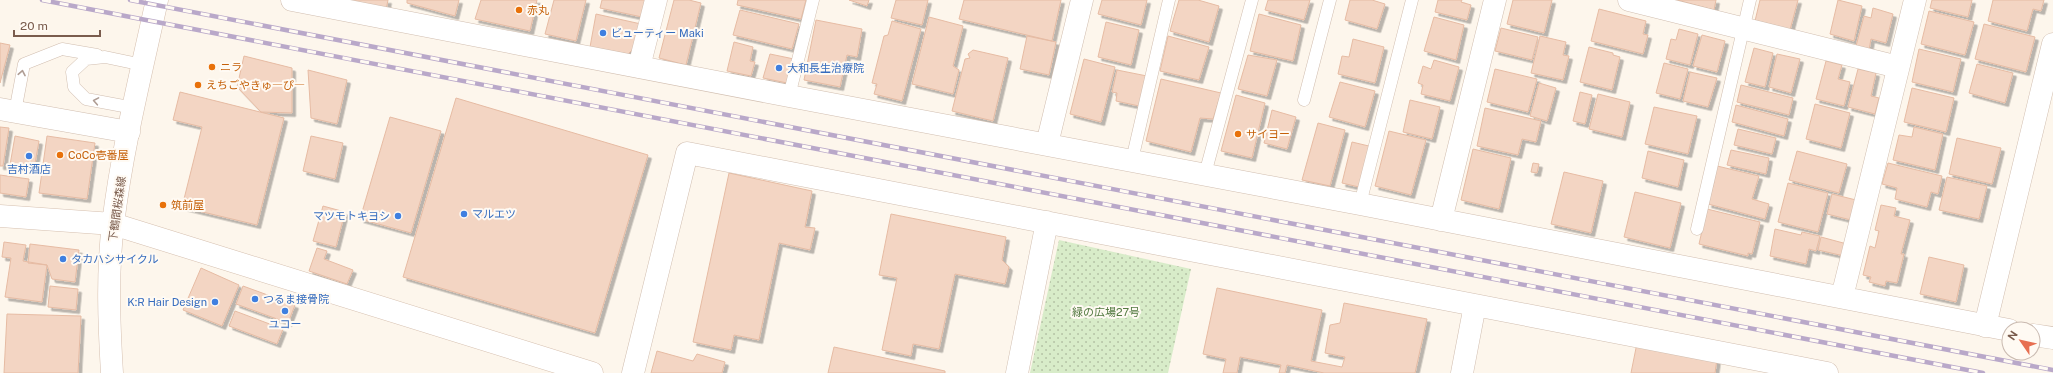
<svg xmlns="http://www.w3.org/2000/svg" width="2053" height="373" viewBox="0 0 2053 373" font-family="'Public Sans','Noto Sans JP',sans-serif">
<defs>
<pattern id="grass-dots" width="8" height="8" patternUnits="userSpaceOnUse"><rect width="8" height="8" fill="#d8ecc9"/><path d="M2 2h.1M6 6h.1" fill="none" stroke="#b4c2a5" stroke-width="1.8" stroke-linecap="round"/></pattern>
<filter id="shadow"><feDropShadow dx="3.5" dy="3.5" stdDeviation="0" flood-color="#0004"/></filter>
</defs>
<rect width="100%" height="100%" fill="#fdf6ec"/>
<path fill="url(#grass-dots)" d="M1059,240L1191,269L1168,373H1030Z"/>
<path fill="#f3d5c3" stroke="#e6bba3" filter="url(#shadow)" d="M322,0H388L386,10Z
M407,0H459L455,16L407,3Z
M481,0H537L530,31L475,19Z
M554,0H586L576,41L545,34Z
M602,0H647L642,17L600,8Z
M674,0H689L701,3L686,65L659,58Z
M738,0H806L801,19L737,5Z
M849,0H869L867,6Z
M896,0H928L922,25L891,18Z
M964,0H1061L1052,41L959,19Z
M1102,0H1147L1141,25L1098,14Z
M1179,0H1198L1219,6L1209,42L1170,31Z
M1268,0H1310L1304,20L1265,10Z
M1350,0H1372L1385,4L1377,29L1345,20Z
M1438,0H1462L1461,2L1471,5L1467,20L1435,12Z
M1513,0H1552L1544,33L1507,24Z
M1677,0H1716L1714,10Z
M1760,0H1798L1790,30L1755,21Z
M1838,0L1862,6L1854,41L1830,34Z
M1932,0H1972L1968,17L1930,8Z
M1993,0H2044L2041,11L2033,9L2027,31L1988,21Z
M1873,8L1893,14L1886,43L1871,39L1869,50L1856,46L1864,16L1871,18Z
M1599,9L1646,21L1643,34L1648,35L1643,54L1591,41Z
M740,10L799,24L792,49L733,35Z
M1929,11L1974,22L1965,55L1921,44Z
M596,14L641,24L637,45L628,54L590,47Z
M1259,14L1301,25L1293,61L1250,51Z
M929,17L963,26L953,66L959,70L953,94L912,84Z
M1434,17L1464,25L1456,60L1424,51Z
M816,20L862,29L857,57L847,55L840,87L804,80Z
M892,21L921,29L902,101L874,94L877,84L872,83L884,36L888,35Z
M1106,22L1139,30L1131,65L1098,57Z
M1984,24L2035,37L2026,72L1975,59Z
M1501,28L1538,37L1532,60L1495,51Z
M1679,29L1698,34L1690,65L1666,59L1671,39L1676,40Z
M1702,35L1725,41L1717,72L1693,66Z
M1027,36L1056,42L1049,75L1020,69Z
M1168,36L1209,47L1199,80L1160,71Z
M1540,36L1566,42L1563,55L1569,56L1563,80L1531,73Z
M1353,39L1384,47L1375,83L1338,74L1342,56L1349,57Z
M734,42L753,47L750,61L755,62L751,76L727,71Z
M0,43L10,45L0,83Z
M1589,47L1613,53V55L1620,57L1612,90L1580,82Z
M1754,48L1773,53L1765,87L1745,82Z
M1919,49L1961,59L1953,92L1912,82Z
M973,50L1008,58L993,121L952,111L965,59L970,58L968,54Z
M770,54L794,59L787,83L763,78Z
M1777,54L1800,59L1791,93L1769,87Z
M1248,55L1277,60L1267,96L1238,89Z
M244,56L292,68V113L261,112L237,87Z
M1084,59L1115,67L1101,122L1070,114Z
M1434,60L1459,67L1450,101L1421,94L1423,85L1418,83L1423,66L1431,69Z
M1826,61L1842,65L1838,79L1850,82L1844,106L1816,99Z
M1664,63L1688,69L1680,99L1656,93Z
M1977,64L2013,73L2005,103L1969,93Z
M1495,69L1537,79L1528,112L1487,102Z
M1858,69L1876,73L1871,96L1879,98L1875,114L1848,107Z
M308,70L347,80L337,124L311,118Z
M1117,70L1147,76L1139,106L1116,101L1117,93L1112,92Z
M1690,72L1717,78L1708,107L1683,101Z
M1161,79L1221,93L1213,119L1200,118L1191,152L1146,141Z
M1340,82L1375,91L1365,127L1329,117Z
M1539,83L1556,88L1547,121L1530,116Z
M1741,85L1793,98L1789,115L1737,102Z
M1912,88L1954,98L1946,132L1904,122Z
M180,92L284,118L257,225L182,207L202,127L173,120Z
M1580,92L1592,95L1585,124L1573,121Z
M1598,94L1630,102L1622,137L1589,129Z
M1236,95L1265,103L1252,158L1221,151Z
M456,98L648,155L595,333L403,277Z
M1410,100L1440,107L1432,139L1403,132Z
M1815,104L1850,113L1841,148L1806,139Z
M1736,105L1788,119L1784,136L1732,122Z
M1654,107L1697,116L1688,154L1645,144Z
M1485,108L1541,121L1536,142L1522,139L1518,155L1477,146Z
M1272,110L1296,117L1287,149L1264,143Z
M390,117L441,131L411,233L360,219Z
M1318,123L1345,130L1330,186L1302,180Z
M0,127L9,128L3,166H0Z
M1914,127L1943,134L1935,170L1893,160L1899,135L1912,137Z
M1738,129L1776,138L1772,154L1734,145Z
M1389,131L1426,140L1411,195L1375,186Z
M15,136L39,141L34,169L10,165Z
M47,136L95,143L87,199L39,193Z
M311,136L343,143L335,179L303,171Z
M1957,138L2001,148L1992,184L1949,174Z
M1352,142L1373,147L1363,188L1342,183Z
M1473,149L1511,158L1499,209L1461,200Z
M1731,150L1769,158L1766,174L1727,165Z
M1648,151L1684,160L1678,187L1642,178Z
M1797,151L1847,164L1839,193L1789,180Z
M1533,163L1539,164L1537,173L1531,172Z
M1888,163L1942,176L1938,194L1931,192L1927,207L1895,199L1897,188L1882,184Z
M1713,165L1759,176L1752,199L1769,204L1765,219L1708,204L1714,182L1710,180Z
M1564,172L1603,181L1591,233L1551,224Z
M729,173L812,191L805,227L815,228L810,250L779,243L759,340L734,335L731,350L693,342Z
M0,175L29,179L26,197L0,193Z
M1947,177L1987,186L1979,219L1939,210Z
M1788,183L1828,193L1818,232L1778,222Z
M1635,192L1681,203L1670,248L1624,237Z
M1832,194L1856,200L1851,220L1827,214Z
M1881,205L1896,208L1894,216L1910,220L1901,254H1904L1897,283L1886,281L1885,286L1869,282L1871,277L1863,275L1870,246L1875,248L1879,231L1875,230Z
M323,206L345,212L336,247L313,241Z
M1707,209L1760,222L1752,254L1748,253V256L1699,244Z
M891,214L1006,237L1002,260L1009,267L1005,284L955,274L939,349L913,344L911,356L882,350L897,278L879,275Z
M1775,229L1801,235L1802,232L1820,236L1816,251L1809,249L1806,264L1770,256Z
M1821,237L1847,244L1844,256L1818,250Z
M4,242L26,245L23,261L47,265L42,302L5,297L11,258L2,257Z
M30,244L79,250L75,282L52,279L47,265L28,263Z
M317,248L327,251L324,259L353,270L347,284L309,271Z
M1929,257L1964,265L1956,302L1920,294Z
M201,268L239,285L222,326L183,310Z
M50,286L78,289L76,310L48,307Z
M243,286L295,305L288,323L236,304Z
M1217,288L1322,310L1311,361L1342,367L1345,357L1325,353L1330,325L1340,323L1344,303L1427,319L1415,373H1324L1287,365L1285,373H1279L1281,365L1240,357L1237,373H1223L1226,359L1203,354Z
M235,311L283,329L277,344L229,326Z
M7,314L81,316L78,373H4Z
M1637,343L1717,359L1715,373H1631Z
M834,347L945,371V373H828Z
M657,351L693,361L697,354L725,362L722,373H651Z"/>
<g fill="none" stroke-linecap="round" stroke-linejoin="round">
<defs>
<path id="lane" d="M789,96L813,0
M1304,100L1330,0
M134,108L86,99L74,87L72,72L86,59L105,57L143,65
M15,112L24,64L62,49L97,55
M1132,160L1169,0
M1205,174L1252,0
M1360,204L1412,0
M1697,229L1750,0"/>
<path id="street" d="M292,0L789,96L1360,204L2009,330
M1629,0L1898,67
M639,67L656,0
M0,109L129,132
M1047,144L1082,0
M1441,220L1495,0
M1842,297L1915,0
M1985,326L2053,44
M2033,335L2053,338
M633,373L687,153L1827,373
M1017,373L1047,222
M1462,373L1475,305"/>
<path id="secondary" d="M0,216L113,224L592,373
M112,373C109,324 107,273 113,224C122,149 141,73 157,0"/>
</defs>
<use href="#lane" stroke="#d1beb0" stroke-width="13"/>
<use href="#street" stroke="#d1beb0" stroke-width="23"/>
<use href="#secondary" stroke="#d6c0b0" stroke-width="23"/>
<use href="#lane" stroke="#fff" stroke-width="12"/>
<use href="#street" stroke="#fff" stroke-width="22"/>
<use href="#secondary" stroke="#fff" stroke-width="22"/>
<defs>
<path id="rail" d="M42,0L1983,373
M130,0L2053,370"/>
</defs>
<use href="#rail" stroke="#b9a8c9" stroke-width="4.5"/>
<use href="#rail" stroke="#fffaf3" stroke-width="3" stroke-dasharray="9" stroke-linecap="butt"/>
</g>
<defs><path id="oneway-chevron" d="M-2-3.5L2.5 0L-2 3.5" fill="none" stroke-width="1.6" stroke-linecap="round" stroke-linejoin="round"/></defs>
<g stroke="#af9d94">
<use href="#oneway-chevron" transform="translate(22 73) rotate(-79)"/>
<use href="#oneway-chevron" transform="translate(96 101) rotate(-170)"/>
</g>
<g fill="#e8710a" stroke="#fffaf3" stroke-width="1.5">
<circle cx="519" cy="10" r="4"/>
<circle cx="212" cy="67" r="4"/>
<circle cx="198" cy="85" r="4"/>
<circle cx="1238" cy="134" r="4"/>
<circle cx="60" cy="155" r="4"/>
<circle cx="163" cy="205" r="4"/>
</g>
<g fill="#3f7fe0" stroke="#fffaf3" stroke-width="1.5">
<circle cx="603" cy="33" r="4"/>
<circle cx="779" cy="68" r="4"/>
<circle cx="29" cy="156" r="4"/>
<circle cx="464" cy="214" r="4"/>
<circle cx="398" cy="216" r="4"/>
<circle cx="63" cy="259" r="4"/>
<circle cx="255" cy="299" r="4"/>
<circle cx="215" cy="302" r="4"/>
<circle cx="285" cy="311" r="4"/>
</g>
<g text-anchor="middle" stroke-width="4" stroke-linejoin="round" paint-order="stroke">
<g font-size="11" fill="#c56008" stroke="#fffaf3" text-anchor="start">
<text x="527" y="14">赤丸</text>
<text x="220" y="71">ニラ</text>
<text x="206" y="89">えちごやきゅ―ぴ―</text>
<text x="1246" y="138">サイヨー</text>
<text x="68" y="159">CoCo壱番屋</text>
<text x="171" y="209">筑前屋</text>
</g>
<g font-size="11" fill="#366cbe" stroke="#fffaf3" text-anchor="start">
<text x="611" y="37">ビューティー Maki</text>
<text x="787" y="72">大和長生治療院</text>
<text x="29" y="173" text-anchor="middle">吉村酒店</text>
<text x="472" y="218">マルエツ</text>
<text x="390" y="220" text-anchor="end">マツモトキヨシ</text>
<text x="71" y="263">タカハシサイクル</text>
<text x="263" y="303">つるま接骨院</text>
<text x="207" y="306" text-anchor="end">K:R Hair Design</text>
<text x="285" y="328" text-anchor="middle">ユコー</text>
</g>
<g font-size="11" fill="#7a5c4d" stroke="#fffaf3">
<text transform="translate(117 209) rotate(-82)" y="4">下鶴間桜森線</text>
</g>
<g font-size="11" fill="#537a41" stroke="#fffaf3">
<text x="1106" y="316">緑の広場27号</text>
</g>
</g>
<g transform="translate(2021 341) rotate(304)"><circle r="19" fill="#fffaf3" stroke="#cabbb1"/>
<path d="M0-3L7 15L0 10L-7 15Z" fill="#e76f51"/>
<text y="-6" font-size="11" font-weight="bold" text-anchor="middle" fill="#7a5c4d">N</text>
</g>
<path d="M14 30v6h86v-6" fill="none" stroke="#7a5c4d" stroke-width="2"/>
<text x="20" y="30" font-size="12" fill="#7a5c4d" stroke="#fffaf3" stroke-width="3" paint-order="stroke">20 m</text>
</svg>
